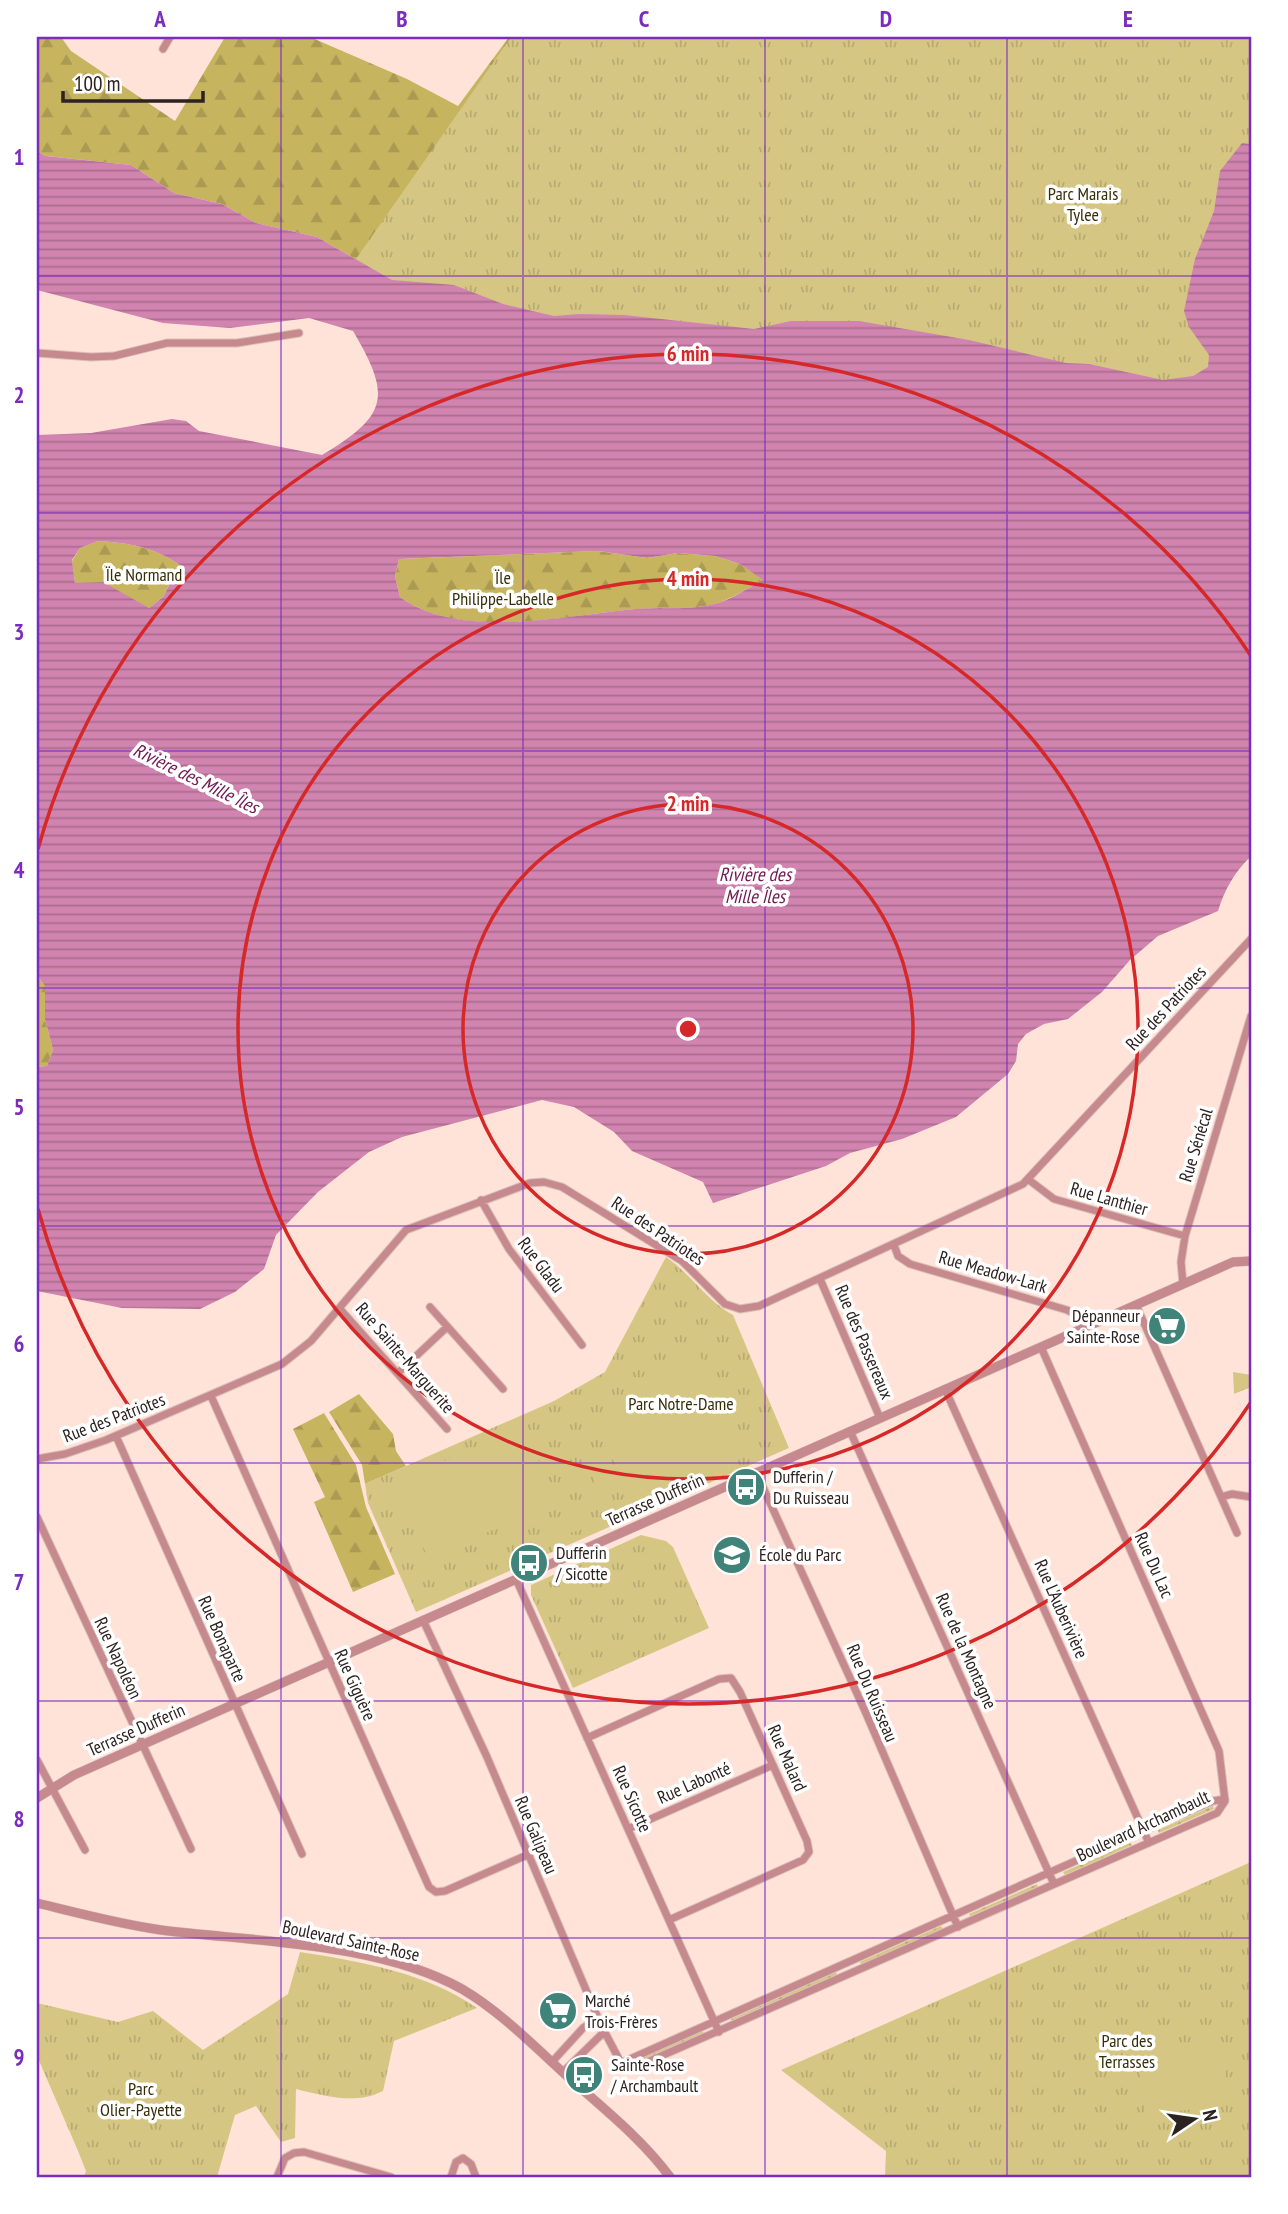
<svg xmlns="http://www.w3.org/2000/svg" width="1288" height="2214" viewBox="0 0 1288 2214" font-family="'PT Sans Narrow',sans-serif">
<defs>
<pattern id="grass-dots" width="8" height="8" patternUnits="userSpaceOnUse" patternTransform="scale(1.75)"><rect width="8" height="8" fill="#d5c783"/><path d="M2 2h.1M6 6h.1" fill="none" stroke="#b7ab71" stroke-width="1.8" stroke-linecap="round"/></pattern>
<pattern id="forest-firs" width="22" height="20" patternUnits="userSpaceOnUse" patternTransform="scale(1.75)"><rect width="22" height="20" fill="#c6b45f"/><path d="M5 1l3.5 6h-7zM16 11l3.5 6h-7z" fill="#aa9a52"/></pattern>
<pattern id="park-tufts" width="24" height="20" patternUnits="userSpaceOnUse" patternTransform="scale(1.75)"><rect width="24" height="20" fill="#d5c783"/><path d="M3 7l-1-3M5 7V3M7 7l1-3M15 17l-1-3M17 17v-4M19 17l1-3" fill="none" stroke="#b7ab71"/></pattern>
<pattern id="water-rules" width="6" height="5" patternUnits="userSpaceOnUse" patternTransform="scale(1.75)"><rect width="6" height="5" fill="#d184af"/><path d="M0 2.5h6" fill="none" stroke="#aa6c8e"/></pattern>
</defs>
<rect width="100%" height="100%" fill="#ffe3d9"/>
<path fill="url(#grass-dots)" d="M1213,1806L1214,1809L1159,1833L1158,1830Z
M1130,1843L1132,1845L1065,1875L1063,1872Z
M1037,1884L1038,1887L970,1916L969,1914Z
M941,1926L943,1929L861,1965L860,1962Z
M836,1972L837,1975L732,2021L731,2019Z
M702,2031L704,2034L638,2063L636,2060Z"/>
<path fill="url(#forest-firs)" d="M37,37H61L71,51L175,121L225,37H310L407,79L458,106L509,37H1251L392,280L317,237L256,223L222,204L174,193L131,165L46,156L37,152Z
M98,541C129,543 154,547 180,565L163,597L149,608L75,583L72,561L80,548Z
M598,551L647,558L678,553L715,556L740,564L764,580C750,587 736,596 721,602C696,611 662,607 636,609C565,615 462,642 400,597L395,576L399,559Z
M37,975L45,986V1019L53,1050L47,1066L37,1067Z
M359,1394L393,1434L396,1451L406,1466L365,1484L362,1465L329,1412Z
M324,1413L356,1465L366,1507L395,1574L353,1592L314,1502L325,1497L293,1429Z"/>
<path fill="url(#park-tufts)" d="M511,37H1251V375L1222,387L524,318L349,269Z
M666,1257C691,1274 709,1303 733,1315L789,1448L416,1612L368,1503L365,1484L554,1401L605,1372Z
M1233,1372L1251,1375V1387L1234,1394Z
M641,1535L666,1541L673,1547L709,1628L573,1688L531,1595V1585Z
M1251,1862V2177H885L886,2151L781,2070Z
M300,1952C359,1961 427,1973 477,2008L394,2041L383,2091C356,2105 324,2096 296,2089L295,2138L281,2142L256,2106L235,2115L217,2177H84L86,2171L78,2151L37,2056V2003L118,2022L153,2011L203,2050L288,1994Z"/>
<path fill="#d5c783" d="M696,1347L743,1445L736,1468L633,1510L622,1485L601,1495L584,1457L605,1448L617,1474C594,1401 637,1374 696,1347Z
M524,1426L557,1502L428,1558L395,1482Z
M582,1507L591,1527L569,1533L551,1544L543,1524Z
M1222,2041L1229,2105L1145,2115L1137,2051Z"/>
<path fill="url(#water-rules)" fill-rule="evenodd" d="M1242,143L1251,144V856C1235,872 1225,888 1218,911L1158,936L1130,960L1102,992L1068,1019L1044,1024L1026,1034L1018,1044L1016,1061L1008,1074L956,1117L902,1139L850,1153L826,1166L713,1203L703,1182L632,1151L614,1132L574,1107L542,1100L402,1137L369,1152L318,1192L276,1235L264,1269L235,1292L200,1309L122,1308L37,1291V1067L47,1066L53,1050L45,1019V986L37,975V435L91,433L172,419L186,421L199,431L322,455C388,415 392,397 353,331L309,318L230,328L163,323L37,290V152L46,156L131,165L174,193L222,204L256,223L317,237L392,280L454,285L503,304L554,316L580,314L624,315L754,329L791,321H859L969,340L1066,363L1089,364L1163,380L1193,376L1208,367L1209,355L1189,327L1184,311L1195,259L1214,211L1220,171ZM98,541C129,543 154,547 180,565L163,597L149,608L103,582L75,583L72,560L80,548ZM598,551L647,558L678,553L715,556L740,564L763,580C750,587 735,597 721,602C695,611 662,607 635,609C567,615 460,641 400,597L395,576L399,559Z"/>
<g fill="none" stroke-linecap="round" stroke-linejoin="round">
<defs>
<path id="minor" d="M163,49L170,37
M37,353L91,357L114,356L167,343H237L299,333
M1029,1180L1054,1199L1185,1236
M481,1200L509,1249L582,1345
M894,1245L898,1256L910,1264L1067,1310L1080,1317L1086,1327
M820,1279L880,1418
M1183,1284L1181,1262L1185,1236L1251,1016
M1136,1305L1237,1533
M430,1307L503,1389
M340,1309L447,1429
M398,1373L447,1327
M945,1389L1149,1843
M211,1396L429,1887L436,1892L445,1891L527,1855
M850,1431L1054,1884
M116,1436L302,1854
M37,1459L65,1454L106,1440L282,1364L311,1341L406,1230L530,1183L544,1182L562,1187L682,1261L725,1304L740,1309L759,1306L1023,1184L1251,939
M756,1472L865,1711L958,1927
M1221,1497L1232,1494L1251,1497
M37,1517L191,1849
M516,1579L719,2032
M423,1620L487,1757L601,2025L621,2063L629,2070L1217,1813L1225,1801L1219,1751L1041,1347
M587,1738L719,1679L731,1678L740,1692L807,1841L809,1852L803,1860L669,1920
M37,1760L85,1850
M628,1829L773,1765
M552,2062L583,2028L598,2018
M621,2063L1143,1831L1213,1801L1225,1799
M563,2072L604,2032
M277,2177L285,2158L294,2153L304,2152L391,2177
M451,2177L456,2162L463,2158L471,2164L476,2177"/>
<path id="tertiary" d="M37,1798L74,1775L1233,1262L1251,1261
M37,1903C78,1913 119,1924 161,1930C256,1942 377,1942 462,1989C501,2012 534,2046 568,2077C603,2108 642,2139 670,2177"/>
</defs>
<use href="#minor" stroke="#d9c0b8" stroke-width="9"/>
<use href="#tertiary" stroke="#d9c0b8" stroke-width="10"/>
<use href="#minor" stroke="#c6898e" stroke-width="7"/>
<use href="#tertiary" stroke="#c6898e" stroke-width="9"/>
</g>
<path fill="none" stroke="#7b2cbf" stroke-width="2" stroke-opacity="0.55" d="M281,37V2177M523,37V2177M765,37V2177M1007,37V2177M37,276H1251M37,513H1251M37,751H1251M37,988H1251M37,1226H1251M37,1463H1251M37,1701H1251M37,1938H1251"/>
<g fill="none" stroke="#d62828" stroke-width="3.5">
<circle cx="688" cy="1029" r="225"/>
<circle cx="688" cy="1029" r="450"/>
<path d="M1251 1402A675 675 0 0 1 38 1209M38 849A675 675 0 0 1 1251 656"/>
</g>
<defs>
<symbol id="supermarket-disc" viewBox="-11 -11 22 22"><circle r="9.5" fill="#408479" stroke="#fff"/><path d="M-6-5.5h2.5l.6 2H6L4.5 2H-2.5L-4.4-4H-6ZM-1.5 3.2a1.3 1.3 0 1 0 .1 0ZM3 3.2a1.3 1.3 0 1 0 .1 0Z" fill="#fff"/></symbol>
<symbol id="bus-disc" viewBox="-11 -11 22 22"><circle r="9.5" fill="#408479" stroke="#fff"/><path d="M-5-6H5V4H4V6H2V4H-2V6H-4V4H-5ZM-3.5-4V0h7V-4ZM-3.5 1.2v1.5H-2V1.2ZM2 1.2v1.5H3.5V1.2Z" fill="#fff"/></symbol>
<symbol id="school-disc" viewBox="-11 -11 22 22"><circle r="9.5" fill="#408479" stroke="#fff"/><path d="M0-5L7-2L0 1L-7-2ZM-4 1L0 2.5L4 1V4Q0 6-4 4Z" fill="#fff"/></symbol>
</defs>
<g fill-rule="evenodd">
<use href="#supermarket-disc" x="1145" y="1304" width="44" height="44"/>
<use href="#bus-disc" x="724" y="1465" width="44" height="44"/>
<use href="#school-disc" x="710" y="1533" width="44" height="44"/>
<use href="#bus-disc" x="507" y="1541" width="44" height="44"/>
<use href="#supermarket-disc" x="536" y="1989" width="44" height="44"/>
<use href="#bus-disc" x="562" y="2053" width="44" height="44"/>
</g>
<g text-anchor="middle" stroke-width="7" stroke-linejoin="round" paint-order="stroke">
<g font-size="18" fill="#362e08" stroke="#fff">
<text x="1083" y="200">Parc Marais<tspan x="1083" dy="21">Tylee</tspan></text>
<text x="144" y="581">Ïle Normand</text>
<text x="503" y="584">Ïle<tspan x="503" dy="21">Philippe-Labelle</tspan></text>
<text x="681" y="1410">Parc Notre-Dame</text>
<text x="1127" y="2047">Parc des<tspan x="1127" dy="21">Terrasses</tspan></text>
<text x="141" y="2095">Parc<tspan x="141" dy="21">Olier-Payette</tspan></text>
</g>
<g font-size="18" fill="#2c221f" stroke="#fff">
<text transform="translate(1166 1008) rotate(-47)" y="6">Rue des Patriotes</text>
<text transform="translate(1196 1145) rotate(-73)" y="6">Rue Sénécal</text>
<text transform="translate(1109 1199) rotate(16)" y="6">Rue Lanthier</text>
<text transform="translate(658 1231) rotate(34)" y="6">Rue des Patriotes</text>
<text transform="translate(541 1265) rotate(53)" y="6">Rue Gladu</text>
<text transform="translate(993 1272) rotate(16)" y="6">Rue Meadow-Lark</text>
<text transform="translate(864 1342) rotate(67)" y="6">Rue des Passereaux</text>
<text transform="translate(405 1358) rotate(49)" y="6">Rue Sainte-Marguerite</text>
<text transform="translate(114 1418) rotate(-21)" y="6">Rue des Patriotes</text>
<text transform="translate(655 1500) rotate(-24)" y="6">Terrasse Dufferin</text>
<text transform="translate(1154 1565) rotate(66)" y="6">Rue Du Lac</text>
<text transform="translate(1061 1609) rotate(66)" y="6">Rue L'Auberivière</text>
<text transform="translate(222 1639) rotate(66)" y="6">Rue Bonaparte</text>
<text transform="translate(966 1651) rotate(66)" y="6">Rue de la Montagne</text>
<text transform="translate(118 1658) rotate(65)" y="6">Rue Napoléon</text>
<text transform="translate(355 1685) rotate(66)" y="6">Rue Giguère</text>
<text transform="translate(872 1693) rotate(67)" y="6">Rue Du Ruisseau</text>
<text transform="translate(136 1730) rotate(-24)" y="6">Terrasse Dufferin</text>
<text transform="translate(787 1758) rotate(66)" y="6">Rue Malard</text>
<text transform="translate(694 1783) rotate(-24)" y="6">Rue Labonté</text>
<text transform="translate(632 1799) rotate(66)" y="6">Rue Sicotte</text>
<text transform="translate(1143 1826) rotate(-25)" y="6">Boulevard Archambault</text>
<text transform="translate(536 1835) rotate(67)" y="6">Rue Galipeau</text>
<text transform="translate(351 1941) rotate(12)" y="6">Boulevard Sainte-Rose</text>
</g>
<g font-size="18" fill="#2c221f" stroke="#fff" text-anchor="start">
<text x="1140" y="1322" text-anchor="end">Dépanneur<tspan x="1140" dy="21">Sainte-Rose</tspan></text>
<text x="773" y="1483">Dufferin /<tspan x="773" dy="21">Du Ruisseau</tspan></text>
<text x="556" y="1559">Dufferin<tspan x="556" dy="21">/ Sicotte</tspan></text>
<text x="759" y="1561">École du Parc</text>
<text x="585" y="2007">Marché<tspan x="585" dy="21">Trois-Frères</tspan></text>
<text x="611" y="2071">Sainte-Rose<tspan x="611" dy="21">/ Archambault</tspan></text>
</g>
<g font-size="19" font-style="italic" fill="#731953" stroke="#fff">
<text transform="translate(196 778) rotate(26)" y="7">Rivière des Mille Îles</text>
<text x="755" y="881">Rivière des<tspan x="755" dy="22">Mille Îles</tspan></text>
</g>
</g>
<circle cx="688" cy="1029" r="10" fill="#d62828" stroke="#fff" stroke-width="3.5"/>
<g font-size="21" text-anchor="middle" font-weight="bold" fill="#d62828" stroke="#fff" stroke-width="7" stroke-linejoin="round" paint-order="stroke">
<text x="688" y="361">6 min</text>
<text x="688" y="586">4 min</text>
<text x="688" y="811">2 min</text>
</g>
<rect width="1288" height="2214" fill="none" stroke="#ffffff" stroke-width="77"/>
<g transform="translate(1194 2119) rotate(77)" stroke="#ffffff" stroke-width="5" paint-order="stroke">
<path d="M0-5L12 26L0 18L-12 26Z" fill="#2c221f"/>
<text y="-10" font-size="19" font-weight="bold" text-anchor="middle" fill="#2c221f">N</text>
</g>
<path d="M63 91v10h140v-10" fill="none" stroke="#2c221f" stroke-width="3.5"/>
<text x="74" y="91" font-size="21" fill="#2c221f" stroke="#ffffff" stroke-width="5" paint-order="stroke">100 m</text>
<rect x="38" y="38" width="1212" height="2138" fill="none" stroke="#7b2cbf" stroke-width="2.5"/>
<g font-size="23" text-anchor="middle" font-weight="bold" fill="#7b2cbf">
<text x="160" y="27">A</text>
<text x="402" y="27">B</text>
<text x="644" y="27">C</text>
<text x="886" y="27">D</text>
<text x="1128" y="27">E</text>
<text x="19" y="165">1</text>
<text x="19" y="403">2</text>
<text x="19" y="640">3</text>
<text x="19" y="878">4</text>
<text x="19" y="1115">5</text>
<text x="19" y="1352">6</text>
<text x="19" y="1590">7</text>
<text x="19" y="1827">8</text>
<text x="19" y="2065">9</text>
</g>
</svg>
